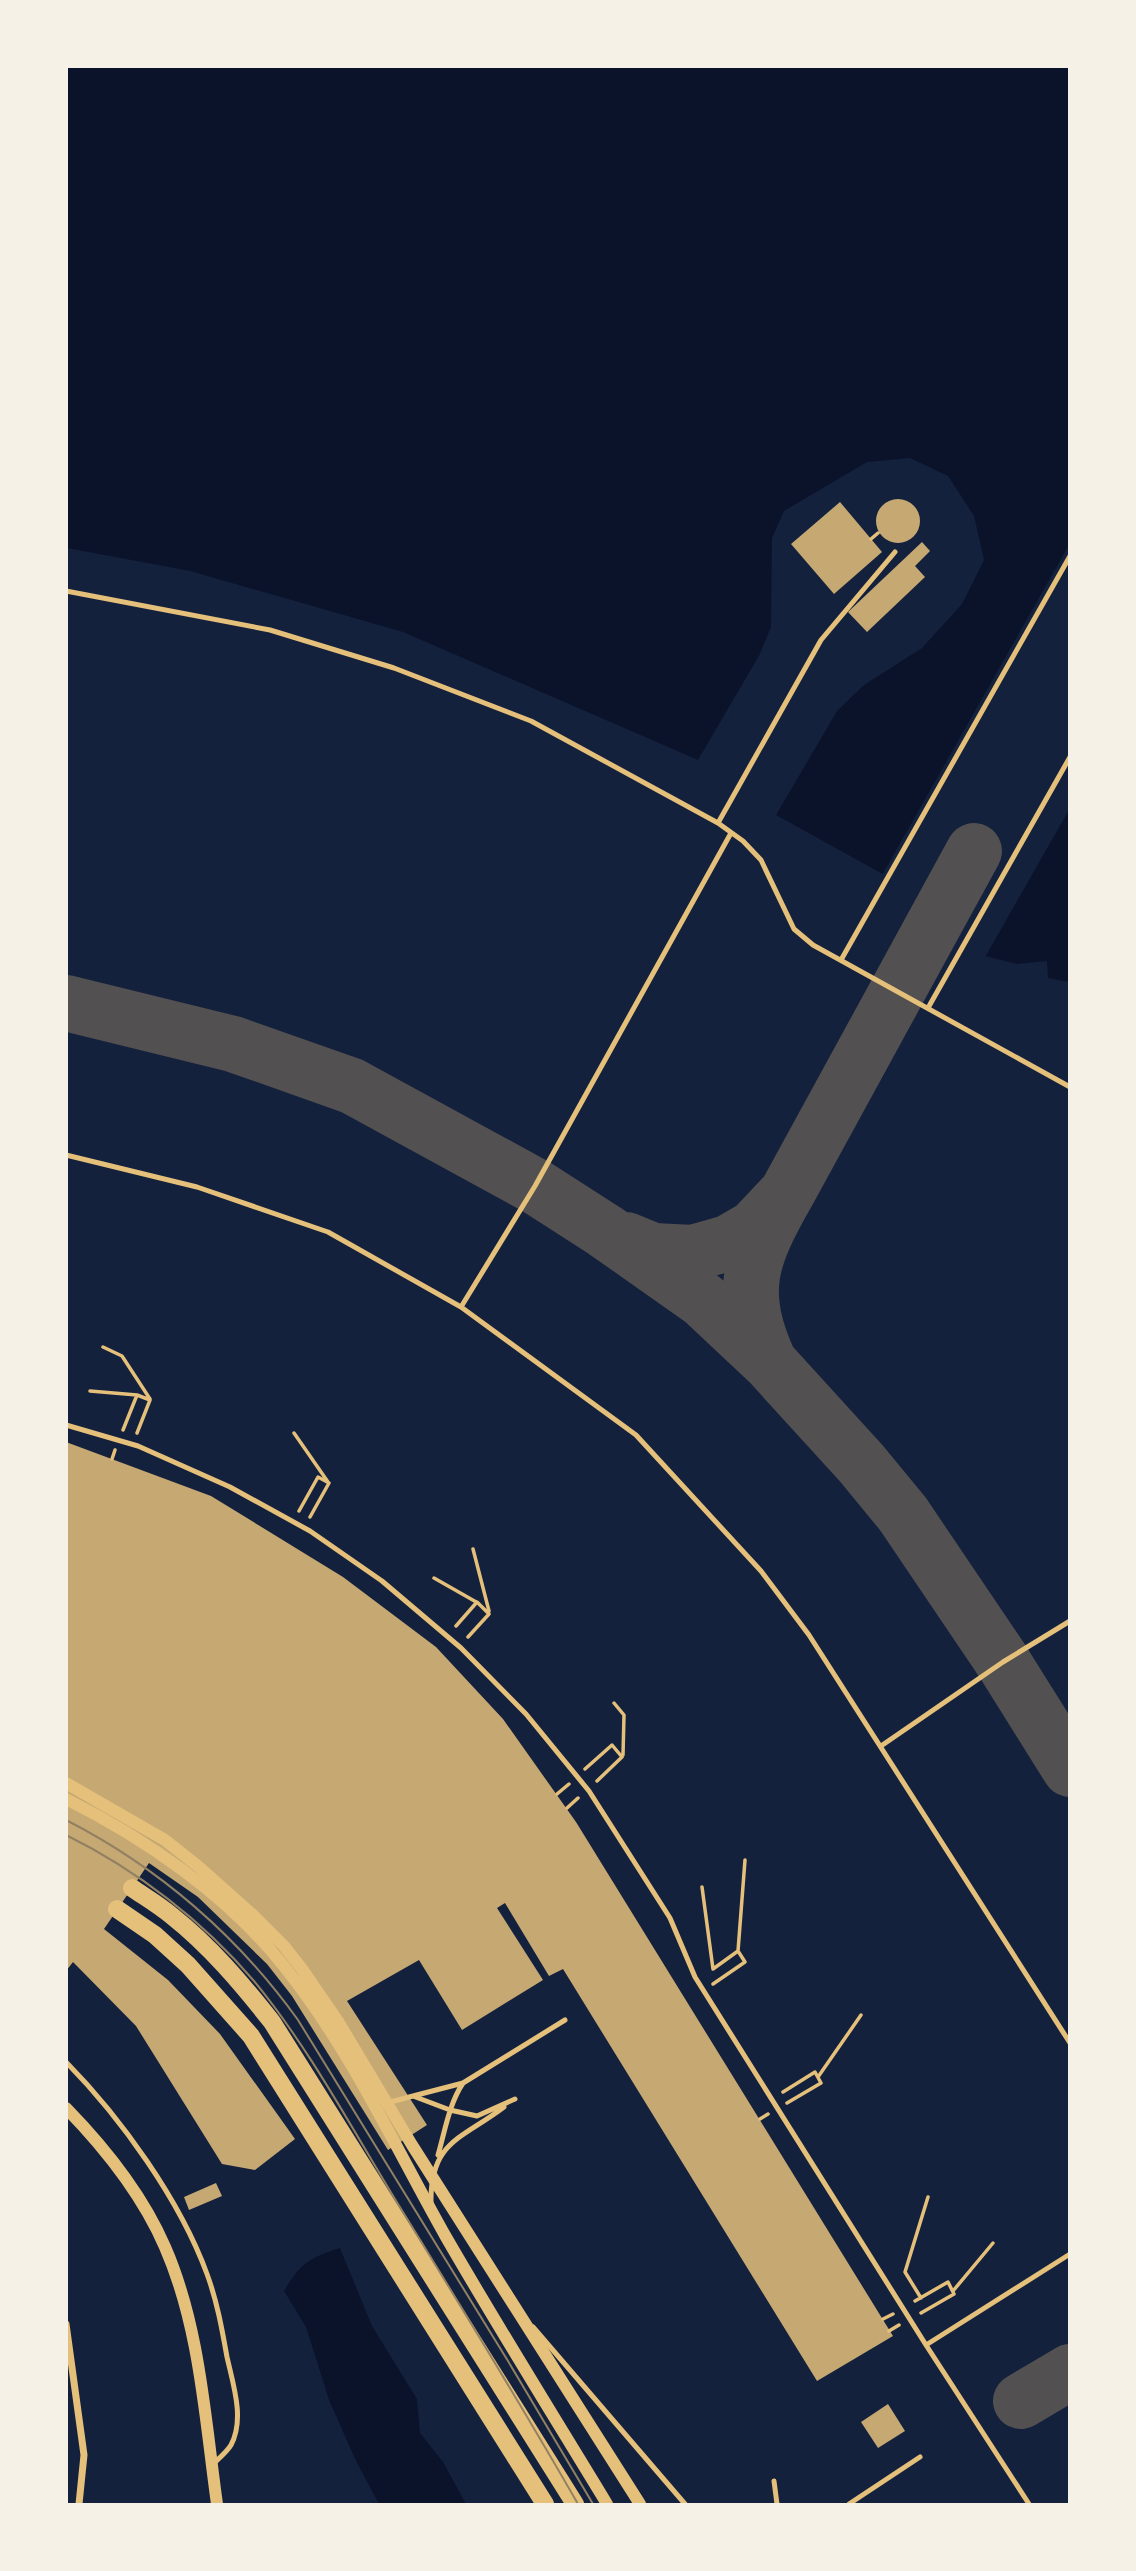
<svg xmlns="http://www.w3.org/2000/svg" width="1136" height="2571" viewBox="0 0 1136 2571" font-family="Karla,sans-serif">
<rect width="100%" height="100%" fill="#14213d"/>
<path fill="#0b132b" d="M66,67H1069V982L1048,978L1047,961L1017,964L985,956L888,877L776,815L837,711L864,685L922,648L962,604L984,560L974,516L948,476L910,458L867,462L784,511L772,538L771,627L760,654L698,760L403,632L190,571L67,548Z
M340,2248L372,2326L417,2399L420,2433L443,2462L466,2504H379L356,2461L329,2400L306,2327L284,2291C300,2264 310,2257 340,2248Z"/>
<path fill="#14213d" d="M1069,545L1070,808L984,959L881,877Z"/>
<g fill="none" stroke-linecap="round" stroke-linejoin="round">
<path stroke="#525050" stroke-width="56" d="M66,1003L233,1044L352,1086L535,1186L605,1231L703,1300L769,1362L861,1463L903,1514L1003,1662L1070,1769
M787,1193L974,851
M626,1240L653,1251L693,1253L728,1243L754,1228L787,1193C750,1258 737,1291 769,1362
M1021,2401L1070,2372"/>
</g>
<path fill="#c6a872" d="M876 521a22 22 0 1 1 44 0a22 22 0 1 1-44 0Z
M840,502L882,552L834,594L791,544Z
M922,542L930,551L915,566L925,577L867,632L848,612Z
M66,1442L211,1496L343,1577L436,1647L503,1719L576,1822L893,2336L817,2381L563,1969L549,1976L505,1903L497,1908L543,1980L462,2030L419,1960L347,2001L427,2125L388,2150L292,1996L267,1964L198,1897L149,1863L104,1929L168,1980L220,2034L295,2139L255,2170L222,2164L136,2026L73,1962L66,1971Z
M216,2183L222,2196L189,2210L184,2197Z
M888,2404L905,2431L878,2448L861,2422Z"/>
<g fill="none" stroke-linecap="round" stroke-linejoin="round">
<path stroke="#e5c07b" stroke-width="3.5" d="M871,539L878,533
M103,1347L122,1356L150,1399
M90,1391L137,1395
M123,1430L137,1395L150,1400L137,1433
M294,1433L328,1482
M112,1459L115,1450
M299,1511L318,1477L329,1483L310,1517
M473,1549L489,1611
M434,1578L478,1603
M456,1626L477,1602L489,1614L468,1637
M614,1703L624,1715L623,1755
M585,1769L612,1745L622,1757L597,1781
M557,1794L569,1784
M567,1808L578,1798
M702,1887L713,1969L738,1951L745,1860
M713,1984L745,1962L738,1951
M818,2077L861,2015
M783,2092L815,2072L821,2083L787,2103
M760,2119L768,2114
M953,2291L993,2243
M921,2298L905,2272L928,2197
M915,2301L948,2282L954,2294L921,2313
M883,2319L893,2314
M889,2331L899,2325"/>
<path stroke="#e5c07b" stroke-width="5" d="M66,591L270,630L394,668L531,721L718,823L743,841L761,860L794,929L813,945L1070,1087
M718,823L821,640L895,552
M841,960L1070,556
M928,1008L1070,757
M66,1155L197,1187L328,1232L461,1307L636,1435L761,1571L809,1635L1070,2043
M461,1307L535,1186L731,833
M66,1425L138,1446L230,1487L310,1531L382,1581L461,1648L526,1714L589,1791L670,1918L695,1977L926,2345L1029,2504
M881,1746L1003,1662L1070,1621
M66,2062C121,2118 180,2200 207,2274C217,2301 222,2329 227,2357C233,2384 245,2419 231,2445C227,2452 218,2459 212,2465
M413,2096L463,2083L565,2020
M387,2103L413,2096L450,2110L477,2116L515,2099
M438,2155C445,2131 449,2104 463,2083
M431,2203C430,2141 462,2139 504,2107
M533,2327L685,2504
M926,2345L1070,2254
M774,2481L777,2504
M849,2504L920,2457"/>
<path stroke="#e5c07b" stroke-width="7" d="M66,2324L84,2455L79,2504"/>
<path stroke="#e5c07b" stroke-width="12" d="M66,1783L165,1840L199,1867L253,1915L284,1946L302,1969L339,2023L412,2145L640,2504
M66,1799C146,1839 227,1895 283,1965C350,2048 394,2145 446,2237C498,2327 553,2415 607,2504
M66,2108C105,2148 143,2196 165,2247C200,2327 205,2419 217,2504"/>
<path stroke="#e5c07b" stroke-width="18" d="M132,1888C145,1897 159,1905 172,1916C210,1946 242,1984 272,2022L575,2504
M117,1909L155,1935L188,1965L251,2036L545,2504"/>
<path stroke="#918062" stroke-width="2" d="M66,1820C158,1867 238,1936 298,2020L508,2361L593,2504
M66,1835C137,1870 203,1921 254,1981C310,2049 352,2129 398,2204C459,2303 520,2403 578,2504"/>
</g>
<rect width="1136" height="2571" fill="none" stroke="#f6f1e7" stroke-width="136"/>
</svg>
